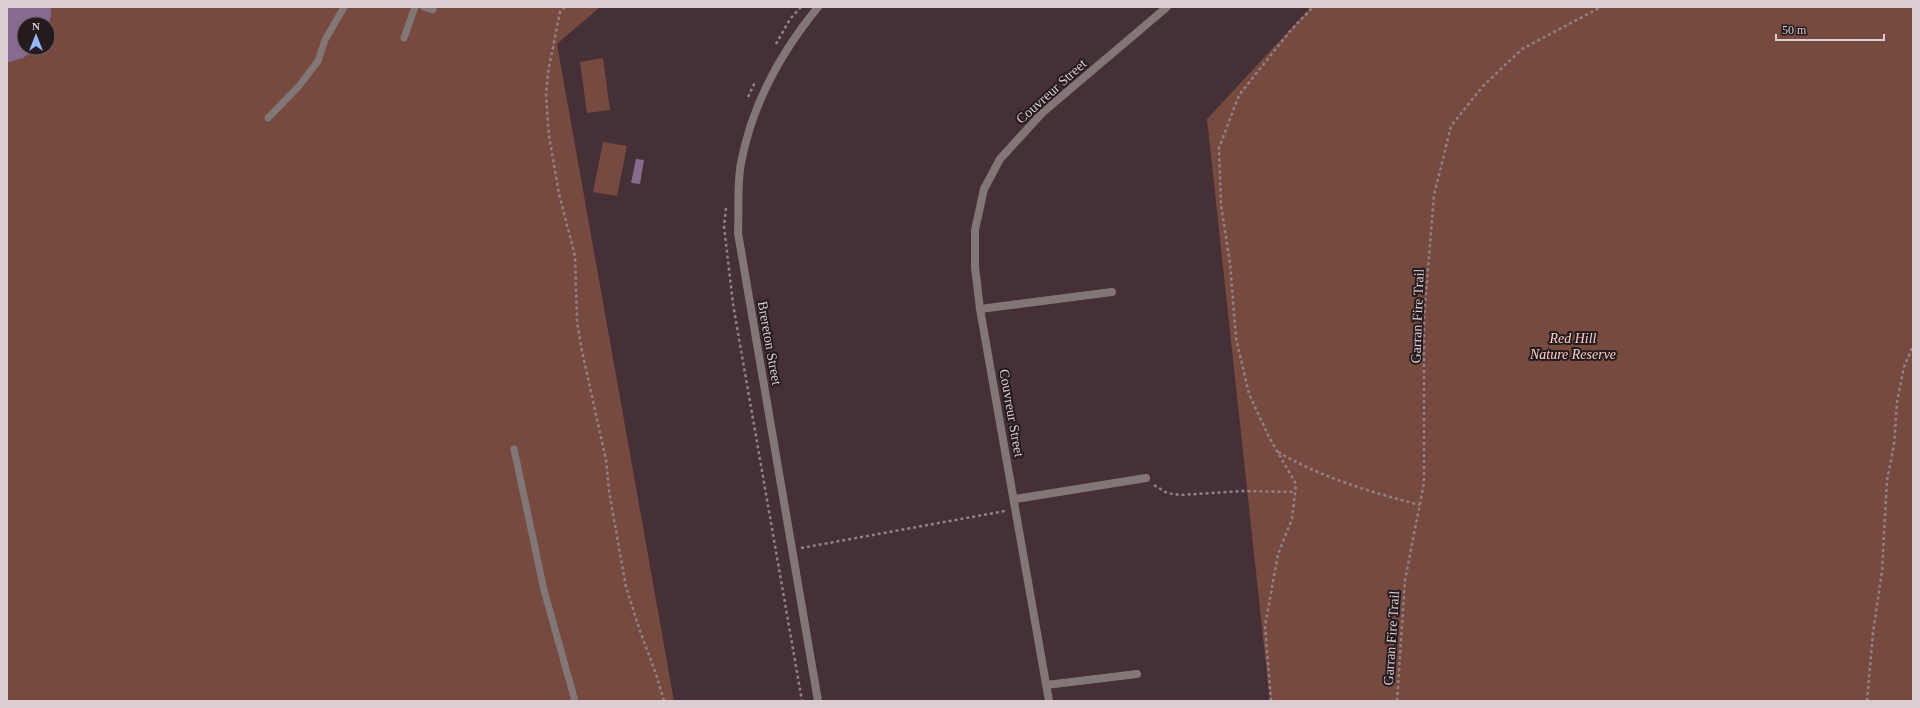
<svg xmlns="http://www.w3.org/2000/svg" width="1920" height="708" viewBox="0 0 1920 708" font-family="'Times New Roman',serif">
<rect width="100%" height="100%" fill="#453037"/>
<path fill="#774a40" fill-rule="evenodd" d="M7,7H600L557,44L674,701H7ZM24,24H48V48H24Z
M1311,7H1913V701H1270L1207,119Z
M603,58L610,110L587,113L580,62Z
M603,142L627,146L617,196L593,192Z"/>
<path fill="#886a8e" d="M7,7H51V17L48,24H24V48H36L23,58L9,62H7Z
M636,159L644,160L640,184L631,183Z"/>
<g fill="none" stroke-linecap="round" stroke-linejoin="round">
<path stroke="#928086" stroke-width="2.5" stroke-dasharray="3 3" stroke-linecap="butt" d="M565,7L560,12L548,72L546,95L549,136L559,194L575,256L577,322L582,351L606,460L609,491L626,587L640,631L656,674L664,701
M776,44L790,19L801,7
M748,97L755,82
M726,208L724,226L733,304L802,701
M1278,452C1322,478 1371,492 1420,505
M1154,485L1167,493L1180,495L1243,491L1295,492
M801,548L1005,511
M1271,701L1265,626L1278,554L1292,519L1296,484L1269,437L1249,394L1236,338L1230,263L1221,205L1219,148L1239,95L1291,30L1313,7
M1397,701L1405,580L1424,483V318L1434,195L1451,126L1483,86L1522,49L1601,7
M1867,701L1873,633L1882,571L1887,480L1894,445L1897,402L1904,367L1913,346"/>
<path stroke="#827677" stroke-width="7" d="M424,7L433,10
M404,38L415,7
M268,118L299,86L318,61L325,40L344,7
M514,449L544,590L575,701"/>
<path stroke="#827677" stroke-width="8" d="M818,7C781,52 752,105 741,163C737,183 739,212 738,233L818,701
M980,309L1112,292
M1015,499L1146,478
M1046,685L1137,674
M1049,701L980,309L975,267V230L984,189L1000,159L1042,113L1167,7"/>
</g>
<g text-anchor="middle" stroke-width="4" stroke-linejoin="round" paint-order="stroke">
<g font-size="14" fill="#dbcdd2" stroke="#251b1f">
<text transform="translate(1051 91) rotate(-42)" y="5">Couvreur Street</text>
<text transform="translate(1417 316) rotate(-88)" y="5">Garran Fire Trail</text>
<text transform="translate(770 343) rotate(80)" y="5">Brereton Street</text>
<text transform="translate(1012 413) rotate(80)" y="5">Couvreur Street</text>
<text transform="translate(1391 638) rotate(-86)" y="5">Garran Fire Trail</text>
</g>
<g font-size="14" font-style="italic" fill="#fecec3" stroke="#251b1f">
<text x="1573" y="343">Red Hill<tspan x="1573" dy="16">Nature Reserve</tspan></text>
</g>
</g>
<rect width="1920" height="708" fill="none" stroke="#dbcdd2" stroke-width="16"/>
<g transform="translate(36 36)"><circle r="19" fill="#251b1f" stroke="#6e6267"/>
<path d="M0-3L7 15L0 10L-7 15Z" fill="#97b6fd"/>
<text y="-6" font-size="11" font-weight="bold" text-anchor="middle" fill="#dbcdd2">N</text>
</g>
<path d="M1776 34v6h108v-6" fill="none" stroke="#dbcdd2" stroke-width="2"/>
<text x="1782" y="34" font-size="12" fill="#dbcdd2" stroke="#251b1f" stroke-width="3" paint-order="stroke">50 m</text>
</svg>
